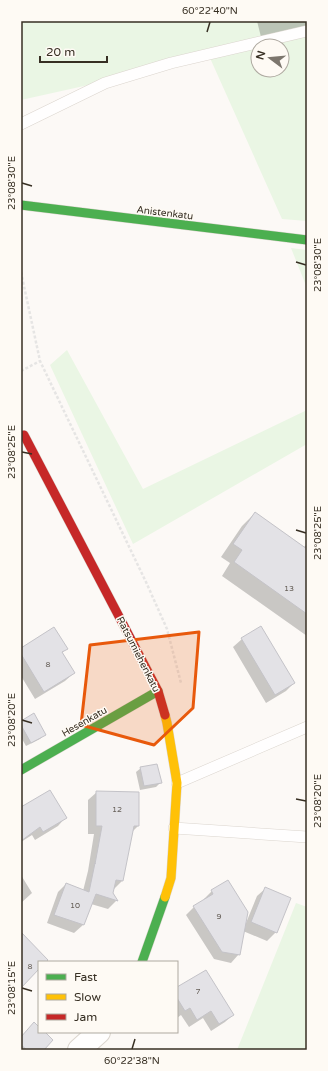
<svg xmlns="http://www.w3.org/2000/svg" width="328" height="1071" viewBox="0 0 328 1071" font-family="'Varela Round',sans-serif">
<rect width="100%" height="100%" fill="#fcf9f6"/>
<path fill="#eaf6e4" fill-rule="evenodd" d="M21,21H307V221L282,219L210,58L21,100ZM258,46H282V70H258Z
M291,248L307,250V288Z
M67,350L143,489L307,410V444L133,544L50,365Z
M296,903L307,907V1050H237Z"/>
<path fill="#0003" d="M257,21H307V26L261,37Z
M255,513L304,547L307,544V636L222,576L230,563L221,557L242,526Z
M242,639L294,683L286,691L266,703L233,647Z
M67,648L62,653L74,673L65,681L35,699L21,676V649Z
M21,722L45,734L40,739L26,746L21,737Z
M141,768L161,782L156,787L140,790L136,772Z
M97,792L138,826L132,832L122,881L114,889H113L112,893L116,901L108,909L91,904L83,925L74,933L47,923L58,892L66,884L83,891L88,871L94,834H88V800Z
M21,808L66,817L58,826L35,840L32,835L21,842Z
M21,875L32,893L21,903Z
M266,888L276,932L267,941L243,931L239,954L231,963L214,959L186,915L194,907L205,900L204,899L212,891L246,923L257,896Z
M177,989L233,1015L225,1022L211,1031L203,1018L189,1027L181,1015L177,1018Z
M39,1028V1032H43V1050H21V1037Z"/>
<path fill="#e3e2e6" stroke="#c4c3c8" d="M255,512L307,549V614L234,562L242,550L233,544Z
M261,626L295,683L275,695L241,638Z
M54,627L68,649L62,652L75,673L44,692L21,654V648Z
M34,713L46,735L31,743L21,725V721Z
M157,764L162,783L144,786L140,767Z
M50,790L67,818L43,832L40,827L21,841V807Z
M96,791L139,792V826H134L123,881L116,880L113,893L118,901L96,894L84,925L54,915L66,883L89,892L95,863V864L102,826H96Z
M228,880L248,912L240,955L222,952L193,906L213,894L211,890Z
M265,887L291,898L277,933L251,922Z
M21,932L48,960L46,962H39V969L21,988Z
M206,970L234,1015L219,1024L211,1011L197,1020L190,1008L185,1011L177,998V987Z
M34,1022L39,1027V1032H45L53,1040L44,1050H27L21,1045V1037Z"/>
<g fill="none" stroke-linecap="round" stroke-linejoin="round">
<defs>
<path id="lane" d="M21,124L105,83L171,63L307,31
M177,783L307,727
M174,828L307,837"/>
<path id="street" d="M79,1050L99,1032"/>
<path id="fast" d="M21,205L307,240
M21,770L158,691
M142,962L165,897"/>
<path id="slow" d="M165,897L171,878L177,783L167,723L165,715"/>
<path id="jam" d="M24,435L158,691L165,715"/>
</defs>
<use href="#lane" stroke="#dbd5ce" stroke-width="12"/>
<use href="#street" stroke="#dbd5ce" stroke-width="24"/>
<use href="#fast" stroke="#dbd5ce" stroke-width="10"/>
<use href="#slow" stroke="#dbd5ce" stroke-width="10"/>
<use href="#jam" stroke="#dbd5ce" stroke-width="10"/>
<path stroke="#e6e5e4" stroke-width="2.5" stroke-dasharray="3 2" stroke-linecap="butt" d="M21,272L40,361L146,582L167,629L181,683
M21,371L40,361"/>
<use href="#lane" stroke="#fffefe" stroke-width="11"/>
<use href="#street" stroke="#fffefe" stroke-width="22"/>
<use href="#fast" stroke="#4caf50" stroke-width="9"/>
<use href="#slow" stroke="#ffc107" stroke-width="9"/>
<use href="#jam" stroke="#c62828" stroke-width="9"/>
</g>
<path fill="#e8590c" fill-opacity="0.2" stroke="#e8590c" stroke-width="3" stroke-linejoin="round" d="M199,632L193,708L154,745L81,725L90,645Z"/>
<path fill="none" stroke="#372f23" stroke-width="1.5" d="M207,32L210,22M22,183L32,186M296,262L306,265M22,452L32,454M296,530L306,533M22,720L32,723M296,799L306,801M22,988L32,991M132,1049L135,1039"/>
<g text-anchor="middle" stroke-width="3" stroke-linejoin="round" paint-order="stroke">
<g font-size="8" fill="#655e57">
<text x="289" y="591">13</text>
<text x="48" y="667">8</text>
<text x="117" y="812">12</text>
<text x="75" y="908">10</text>
<text x="219" y="919">9</text>
<text x="30" y="969">8</text>
<text x="198" y="994">7</text>
</g>
<g font-size="10" fill="#372f23" stroke="#fefaf4">
<text transform="translate(165 212) rotate(7)" y="4">Anistenkatu</text>
<text transform="translate(139 654) rotate(63)" y="4">Ratsumiehenkatu</text>
<text transform="translate(84 721) rotate(-30)" y="4">Hesenkatu</text>
</g>
</g>
<rect width="328" height="1071" fill="none" stroke="#fefaf4" stroke-width="44"/>
<rect x="38" y="961" width="140" height="72" fill="#fefaf4" stroke="#aea9a0"/>
<rect x="46" y="974" width="20" height="6" fill="#4caf50" stroke="#aea9a0"/>
<text x="74" y="981" font-size="12" fill="#372f23">Fast</text>
<rect x="46" y="994" width="20" height="6" fill="#ffc107" stroke="#aea9a0"/>
<text x="74" y="1001" font-size="12" fill="#372f23">Slow</text>
<rect x="46" y="1014" width="20" height="6" fill="#c62828" stroke="#aea9a0"/>
<text x="74" y="1021" font-size="12" fill="#372f23">Jam</text>
<g transform="translate(270 58) rotate(286)"><circle r="19" fill="#fefaf4" stroke="#aea9a0"/>
<path d="M0-3L7 15L0 10L-7 15Z" fill="#7c766d"/>
<text y="-6" font-size="11" font-weight="bold" text-anchor="middle" fill="#372f23">N</text>
</g>
<path d="M40 56v6h67v-6" fill="none" stroke="#372f23" stroke-width="2"/>
<text x="46" y="56" font-size="12" fill="#372f23" stroke="#fefaf4" stroke-width="3" paint-order="stroke">20 m</text>
<rect x="22" y="22" width="284" height="1027" fill="none" stroke="#372f23" stroke-width="1.5"/>
<g font-size="10" text-anchor="middle" fill="#372f23">
<text x="210" y="14">60°22'40"N</text>
<text transform="translate(11 183) rotate(-90)" y="4">23°08'30"E</text>
<text transform="translate(317 265) rotate(-90)" y="4">23°08'30"E</text>
<text transform="translate(11 452) rotate(-90)" y="4">23°08'25"E</text>
<text transform="translate(317 533) rotate(-90)" y="4">23°08'25"E</text>
<text transform="translate(11 720) rotate(-90)" y="4">23°08'20"E</text>
<text transform="translate(317 801) rotate(-90)" y="4">23°08'20"E</text>
<text transform="translate(11 988) rotate(-90)" y="4">23°08'15"E</text>
<text x="132" y="1064">60°22'38"N</text>
</g>
</svg>
